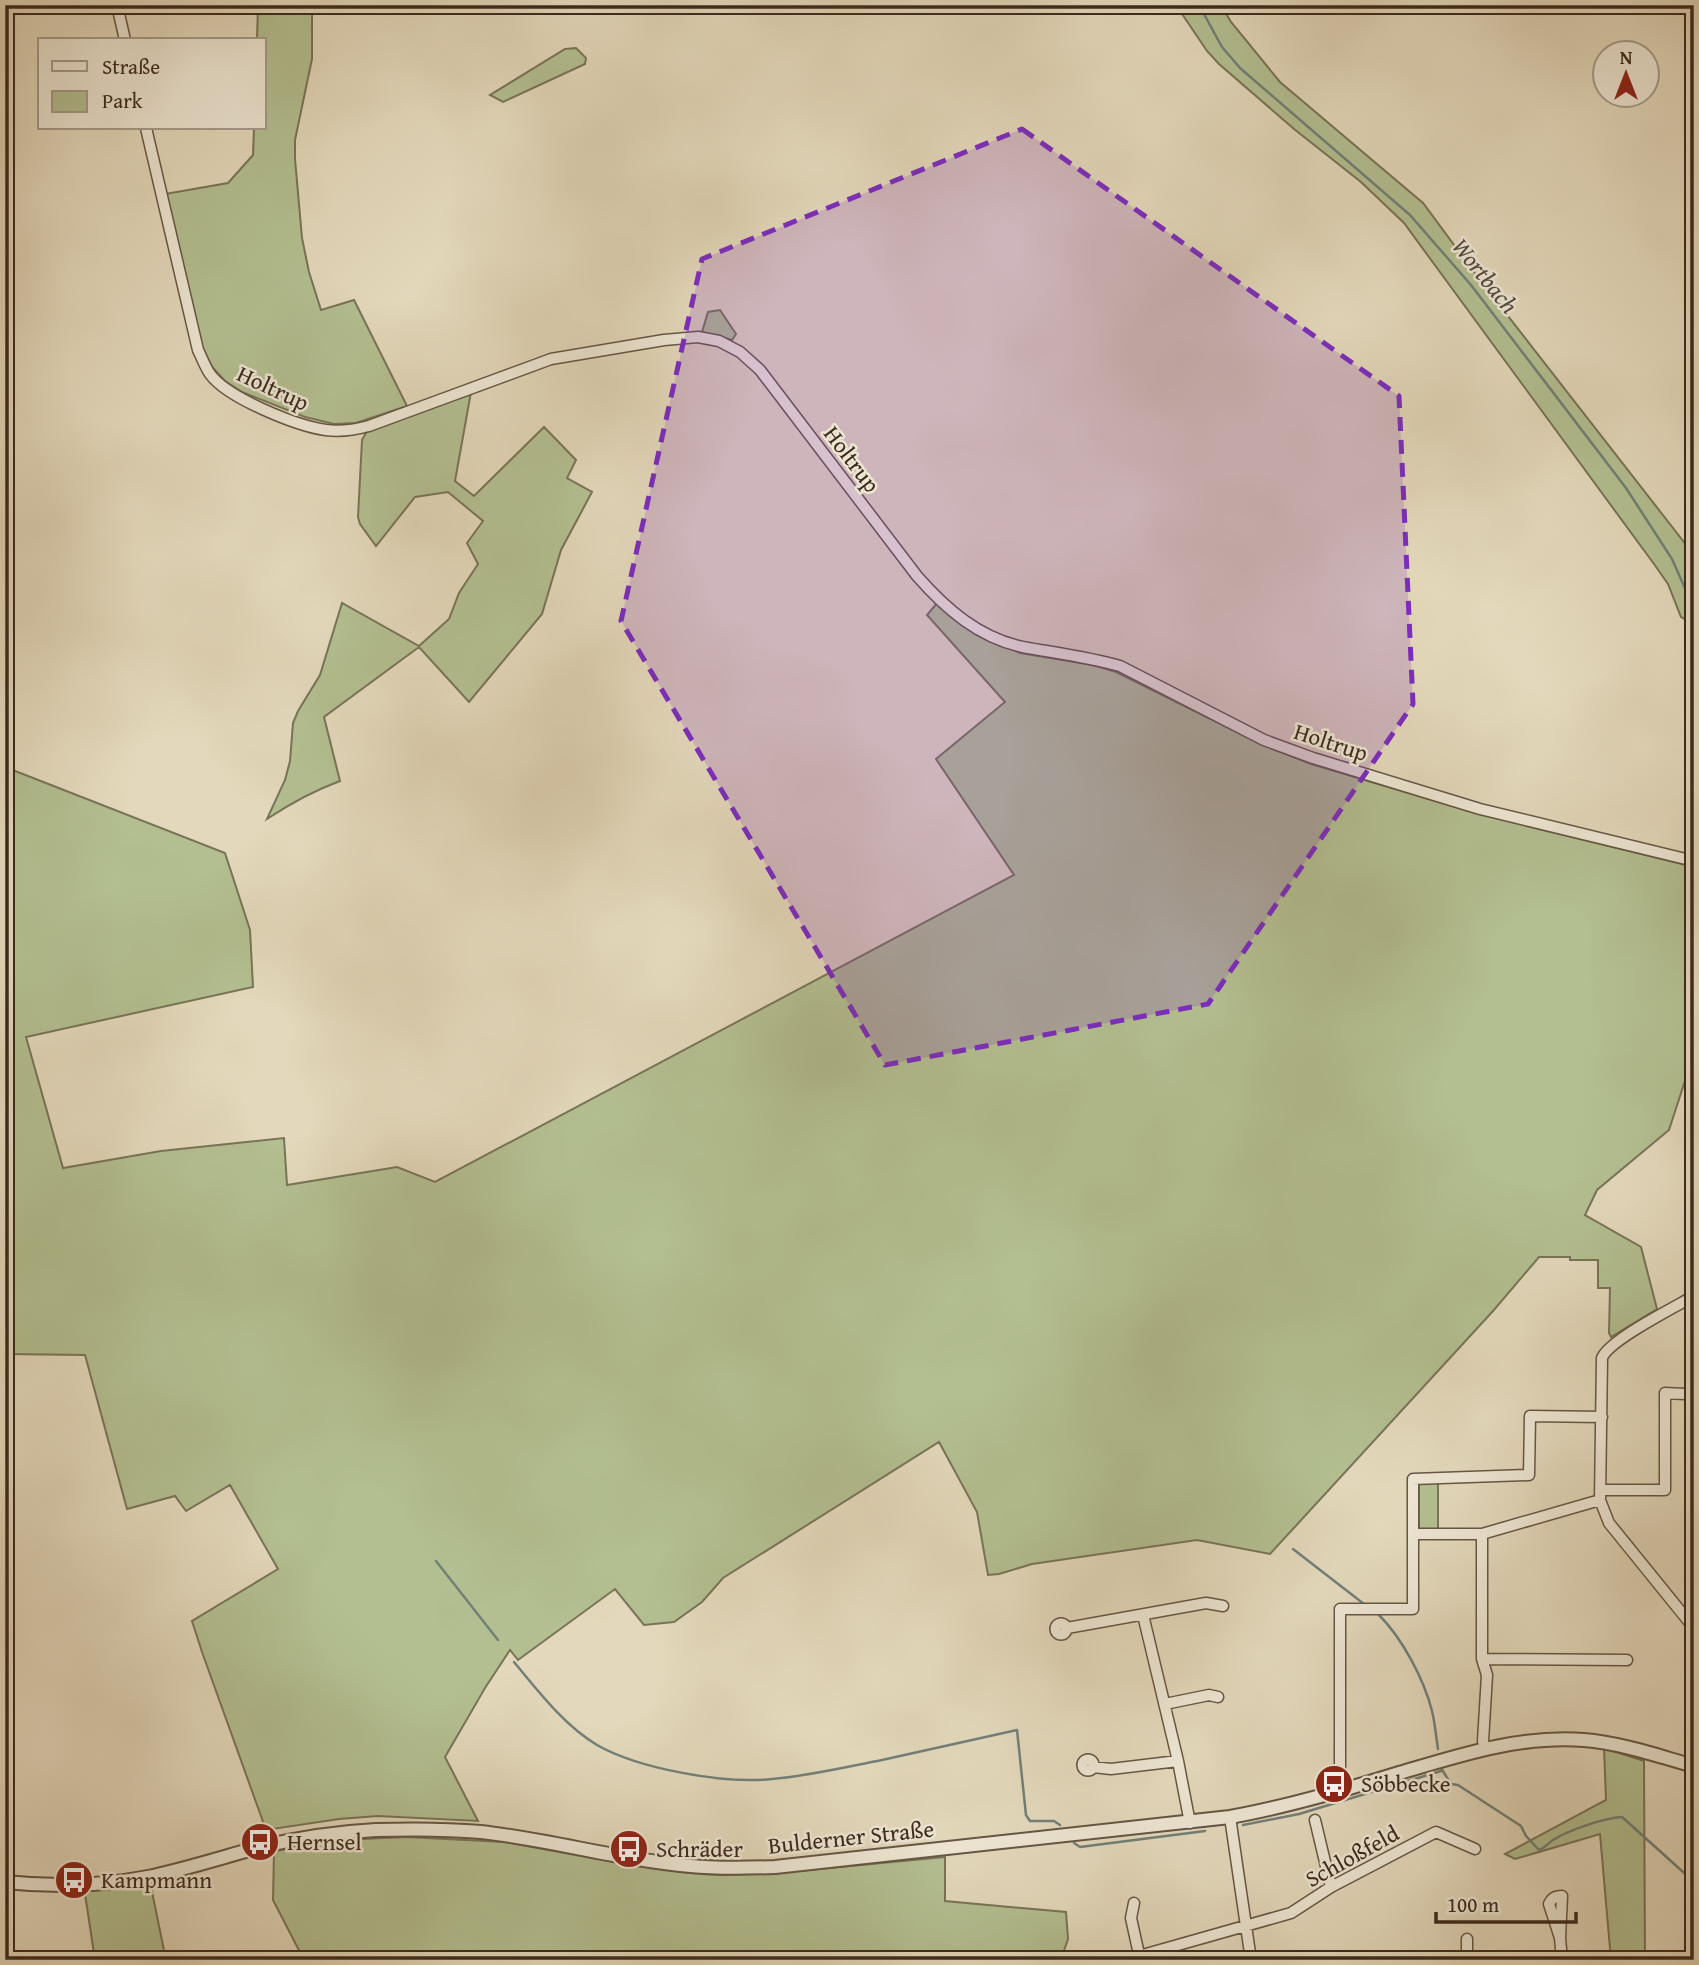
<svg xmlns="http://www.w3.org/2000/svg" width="1699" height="1965" viewBox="0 0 1699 1965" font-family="'Gentium Book Plus',serif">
<rect width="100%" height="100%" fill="#e3d8bb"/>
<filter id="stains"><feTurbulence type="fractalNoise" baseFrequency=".00286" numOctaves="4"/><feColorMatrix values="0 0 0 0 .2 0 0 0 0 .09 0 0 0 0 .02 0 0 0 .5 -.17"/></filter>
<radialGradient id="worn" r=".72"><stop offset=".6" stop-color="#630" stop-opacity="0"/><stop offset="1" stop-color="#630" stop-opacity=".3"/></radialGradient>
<path fill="#b3bf91" stroke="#787458" stroke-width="2" d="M258,5H312V59L295,140V159L302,238L309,272L321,310L354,300L407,406L356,423L334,424L305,417L242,392L225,381L212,367L202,349L165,194L228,183L253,155L254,128H264V40H257Z
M1176,5H1221L1231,22L1280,82L1423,203L1480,280L1694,555V624L1681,617L1668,584L1654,564L1404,223L1361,182L1294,129L1219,64L1207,51Z
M576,48L586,58L585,64L503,102L490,95L565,49Z
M720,310L736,334L732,340L702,332L708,312Z
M471,392L455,481L474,496L544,427L576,460L567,478L592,492L561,550L542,614L469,702L419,647L324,717L340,781C313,791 291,803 267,819L285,780L290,761L293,723L298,711L320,675L342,603L419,646L449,619L459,593L478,564L467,543L483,521L448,492L415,497L376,546L360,524L358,517L362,440L367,431Z
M937,603L964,626L1020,653L1093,665L1116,672L1261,744L1311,764L1479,814L1694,867V1053L1669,1130L1597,1190L1585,1215L1641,1247L1657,1309L1611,1337L1609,1333L1610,1288H1598V1260H1570V1257H1539L1493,1311L1270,1554L1197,1540L1032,1564L999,1574L988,1575L977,1512L939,1442L723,1578L702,1602L674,1622L644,1625L615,1589L518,1660L510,1650L485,1688L445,1757L478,1821L378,1816L339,1819L266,1830L202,1652L192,1621L278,1569L230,1485L186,1511L175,1496L127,1509L85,1355L5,1354V767L225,853L250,930L253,987L26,1037L63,1168L161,1151L284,1138L287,1185L397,1167L435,1182L1014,875L936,759L1005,702L927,615Z
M1419,1483H1438V1529H1419Z
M1604,1748L1644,1761L1645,1960H1611L1600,1834L1515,1859L1505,1854L1606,1800Z
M406,1837L505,1842L624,1864L690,1873L727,1875L777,1873L945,1857V1901L1066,1912L1068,1939L1062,1956V1960H304L273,1900L274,1851L341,1840Z
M150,1882L166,1960H95L85,1894L88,1890Z"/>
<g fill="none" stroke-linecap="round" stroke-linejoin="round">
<path stroke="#728078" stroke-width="2.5" d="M1199,5L1222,47L1240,68L1410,215L1471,285L1626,488L1672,559L1692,604L1694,612
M1293,1549L1364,1604
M436,1561L498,1640
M1379,1615C1402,1638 1424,1679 1432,1711C1435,1723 1436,1736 1438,1749
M514,1662C538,1691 564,1725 597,1745C639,1769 724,1784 772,1779C809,1776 846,1767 882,1760C927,1750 972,1740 1017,1730L1026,1815L1030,1821H1054L1060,1825
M1441,1768L1451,1784L1458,1785L1521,1826L1526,1836L1539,1850C1545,1848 1547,1844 1553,1840C1569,1830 1604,1818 1622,1817L1692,1880
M1243,1825L1299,1814L1441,1771
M1074,1843L1080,1847L1205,1831"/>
<defs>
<path id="minor" d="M117,5L125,40
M146,128L198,350C202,358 205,367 210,374C227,398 297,426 326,430C340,432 354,430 369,426L551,359L664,340L698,337L719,341L740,352L760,370L917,576C946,609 979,638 1023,647C1056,653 1088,657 1120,666L1264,740L1313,758L1480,809L1694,861
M1694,1296C1675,1307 1609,1340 1602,1358L1600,1500L1609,1523L1694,1628
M1600,1490H1665V1393L1685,1394
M1413,1534H1482
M1143,1615L1178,1761L1190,1823
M1055.5 1629a5.5 5.5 0 1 1 11 0a5.5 5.5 0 1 1-11 0Z
M1067,1628L1206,1603L1223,1606
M1482,1659L1627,1660
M1165,1704L1209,1695L1218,1697
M1485,1749L1483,1741L1487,1675L1482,1659V1534L1600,1500
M1082.5 1765a5.5 5.5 0 1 1 11 0a5.5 5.5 0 1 1-11 0Z
M1093,1767L1111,1769L1178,1761
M1343,1790L1340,1784V1609H1413V1479L1529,1475L1530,1416L1602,1417
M1230,1817L1251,1960
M1315,1820L1331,1887
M1134,1903L1131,1918L1140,1959
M1560,1938L1549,1904C1552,1898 1555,1896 1562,1896L1560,1938L1562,1960
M1467,1939V1960
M1139,1956L1291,1913L1331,1887L1436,1832L1475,1849"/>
<path id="tertiary" d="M5,1882C52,1887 101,1886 148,1877C186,1869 223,1857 260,1847C298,1838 337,1832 376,1830C411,1829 447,1829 481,1832C552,1840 620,1860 691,1866C719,1869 747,1868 775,1867L1230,1817C1286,1807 1341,1791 1396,1774C1457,1756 1519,1735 1584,1740C1621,1743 1658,1756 1694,1766"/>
</defs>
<use href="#minor" stroke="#665645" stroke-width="13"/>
<use href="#tertiary" stroke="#665645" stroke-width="16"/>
<use href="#minor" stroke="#ede6d3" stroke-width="10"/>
<use href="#tertiary" stroke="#ede6d3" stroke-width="12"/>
</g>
<path fill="#7b2cbf" fill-opacity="0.2" stroke="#7b2cbf" stroke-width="5" stroke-dasharray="14 9" stroke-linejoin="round" d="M1022,129L1399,396L1413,704L1208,1004L885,1065L621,621L702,259Z"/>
<defs>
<symbol id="bus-disc" viewBox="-11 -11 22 22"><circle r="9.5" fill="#8f2418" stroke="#ede6d3"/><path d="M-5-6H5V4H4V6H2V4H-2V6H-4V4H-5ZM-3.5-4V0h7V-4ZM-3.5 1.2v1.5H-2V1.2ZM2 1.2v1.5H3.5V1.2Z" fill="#fff"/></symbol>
</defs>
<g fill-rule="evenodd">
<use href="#bus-disc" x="1312" y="1762" width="44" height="44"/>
<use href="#bus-disc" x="238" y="1820" width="44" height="44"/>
<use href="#bus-disc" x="607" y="1827" width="44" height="44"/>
<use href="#bus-disc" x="52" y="1858" width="44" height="44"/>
</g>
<g text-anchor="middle" stroke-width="5" stroke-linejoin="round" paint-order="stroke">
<g font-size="23" fill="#3c2a1e" stroke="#ede6d3">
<text transform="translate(273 388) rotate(25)" y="8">Holtrup</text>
<text transform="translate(852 459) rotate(53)" y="8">Holtrup</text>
<text transform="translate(1331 742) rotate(18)" y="8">Holtrup</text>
<text transform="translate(851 1837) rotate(-6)" y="8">Bulderner Straße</text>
<text transform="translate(1352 1856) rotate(-29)" y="8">Schloßfeld</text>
</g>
<g font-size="23" fill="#3c2a1e" stroke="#ede6d3" text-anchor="start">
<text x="1361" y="1792">Söbbecke</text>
<text x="287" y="1850">Hernsel</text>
<text x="656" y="1857">Schräder</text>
<text x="101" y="1888">Kampmann</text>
</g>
<g font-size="24" font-style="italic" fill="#524e44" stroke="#ede6d3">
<text transform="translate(1485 276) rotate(51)" y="8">Wortbach</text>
</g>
</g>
<rect width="1699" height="1965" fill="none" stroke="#e3d8bb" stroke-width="28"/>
<rect x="7" y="7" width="1685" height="1951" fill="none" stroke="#3c2a1e" stroke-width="3.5"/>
<rect x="14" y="14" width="1671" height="1937" fill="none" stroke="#3c2a1e" stroke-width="2"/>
<rect x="38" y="38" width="228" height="91" fill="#ede6d3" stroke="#a69b8b" stroke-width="2"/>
<rect x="52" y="61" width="35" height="10" fill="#ede6d3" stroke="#a69b8b" stroke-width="2"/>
<text x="102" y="74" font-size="21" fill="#3c2a1e">Straße</text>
<rect x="52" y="91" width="35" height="21" fill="#b3bf91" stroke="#a69b8b" stroke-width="2"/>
<text x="102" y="108" font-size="21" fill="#3c2a1e">Park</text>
<g transform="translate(1626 74)"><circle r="33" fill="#ede6d3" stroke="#a69b8b" stroke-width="2"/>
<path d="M0-5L12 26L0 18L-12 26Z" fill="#8f2418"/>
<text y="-10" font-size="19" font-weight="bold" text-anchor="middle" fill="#3c2a1e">N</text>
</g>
<path d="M1436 1912v10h140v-10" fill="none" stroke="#3c2a1e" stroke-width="3.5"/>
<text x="1447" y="1912" font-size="21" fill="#3c2a1e" stroke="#ede6d3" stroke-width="5" paint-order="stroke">100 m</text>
<rect width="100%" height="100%" filter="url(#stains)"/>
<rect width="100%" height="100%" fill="url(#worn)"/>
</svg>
